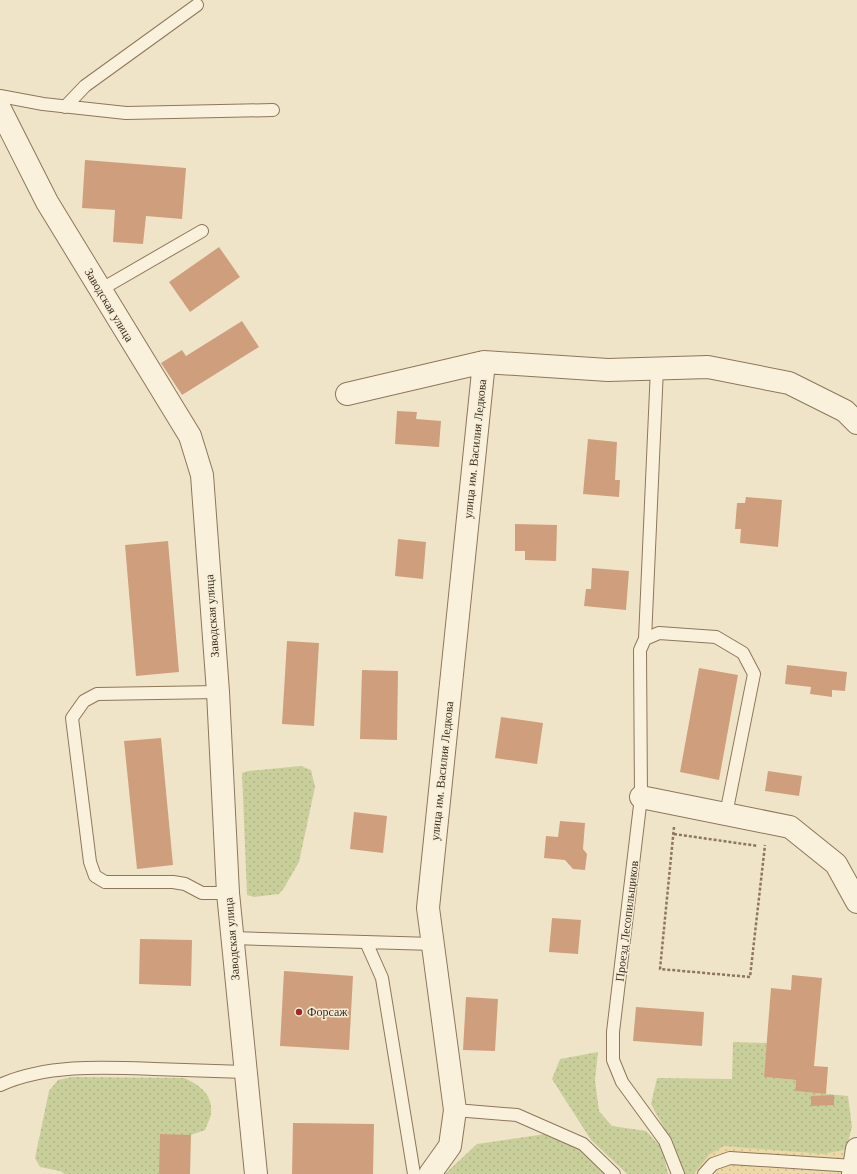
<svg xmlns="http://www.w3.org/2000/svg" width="857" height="1174" viewBox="0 0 857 1174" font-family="'Times New Roman',serif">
<defs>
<pattern id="grass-dots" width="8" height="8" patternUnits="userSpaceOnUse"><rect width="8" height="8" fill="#c9cf9b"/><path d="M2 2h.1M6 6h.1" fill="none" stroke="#aeb285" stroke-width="1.8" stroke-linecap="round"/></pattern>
<pattern id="sand-dots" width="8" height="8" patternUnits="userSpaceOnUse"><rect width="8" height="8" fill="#ecd9a5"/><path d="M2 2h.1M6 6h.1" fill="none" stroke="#cbbb8e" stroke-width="1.8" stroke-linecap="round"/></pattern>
</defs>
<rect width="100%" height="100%" fill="#f0e4c8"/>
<path fill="url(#grass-dots)" d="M301,766L311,770L315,787L299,862L284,888L279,894L254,897L247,895L242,773L248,771Z
M733,1042L767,1043L764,1077L796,1080L795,1091L848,1096L852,1127L846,1150L824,1154H710L694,1174H683L670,1139L651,1104L657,1078L732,1079Z
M598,1052L595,1080L599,1111L612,1126L646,1131L662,1148L668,1174H627L591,1140L552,1079L560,1059Z
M72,1077L184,1078C198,1084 213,1094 211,1112C211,1118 207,1124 205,1130L191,1135L162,1174H65L60,1171L40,1167L35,1158L49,1091L58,1080Z
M566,1131L606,1174H445L477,1144Z"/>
<path fill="url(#sand-dots)" d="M724,1146L824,1154L846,1150L857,1174H694L710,1154Z"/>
<path fill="#cf9f7d" d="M85,160L186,168L182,219L146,216L143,244L113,242L115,210L82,208Z
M219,247L240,277L190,312L169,282Z
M242,321L259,347L182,395L161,363L182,350L186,356Z
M397,411L417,412L416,419L441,421L439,447L395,444Z
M588,439L617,442L615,480H620L619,497L583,494Z
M746,497L782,500L778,547L740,543L741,529H735L737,503H745Z
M515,524L557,525L556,561L525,560V551H515Z
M398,539L426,542L423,579L395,576Z
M168,541L179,672L136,676L125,545Z
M592,568L629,571L626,610L584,606L586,589H591Z
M287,641L319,643L314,726L282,724Z
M787,665L847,672L845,691L832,690V697L810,694L811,687L785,684Z
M699,668L738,675L719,780L680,772Z
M362,670L398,671L397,740L360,739Z
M501,717L543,723L537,764L495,758Z
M161,738L173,865L137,869L124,741Z
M768,771L802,776L799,796L765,791Z
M354,812L387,816L383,853L350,849Z
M560,821L585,823L583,849L587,854L585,870L573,869L565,860L544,858L546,836L558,837Z
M552,918L581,920L578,954L549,952Z
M140,939L192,940L191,986L139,984Z
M284,971L353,976L349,1050L280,1046Z
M792,975L822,978L814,1066L828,1067L826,1094L795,1091L796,1080L764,1077L771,988L791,990Z
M466,997L498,999L495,1051L463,1050Z
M636,1007L704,1012L702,1046L633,1041Z
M834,1095V1105L811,1106V1096Z
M293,1123L374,1124L373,1174H292Z
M160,1134L191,1135L190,1174H159Z"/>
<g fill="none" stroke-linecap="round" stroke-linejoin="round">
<defs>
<path id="service" d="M0,96L43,104L126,113L273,110
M65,107L85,86L197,5
M100,290L202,231
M645,639L657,368
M218,692L97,694L84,701L72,718L90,862L95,876L105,882H173L185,884L202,893H228
M232,938L433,944
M366,942L382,978L414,1174
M0,1085C47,1064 103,1067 154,1069C184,1070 215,1071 245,1072
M455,1110L517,1115L583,1144L614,1174
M678,1174L665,1141L622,1082L613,1060V1032L641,797L640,650L645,639L659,633L716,637L743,653L754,674L726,814
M704,1174L713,1164L730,1158L854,1166"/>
<path id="minor" d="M0,109L47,202L190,436L202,475L218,692L228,893L256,1174
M347,394L484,362L608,370L708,367L789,383L845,411L857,423
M641,797L790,827L836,864L857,902
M430,1174L450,1146L455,1110L428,908L484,362
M853,1174L857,1149"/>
</defs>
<use href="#service" stroke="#8d765c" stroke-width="14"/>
<use href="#minor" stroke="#8d765c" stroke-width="24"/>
<path stroke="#8d765c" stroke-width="2.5" stroke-dasharray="3 2" stroke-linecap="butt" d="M674,827L660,969L750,977L765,845
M674,834L758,846"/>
<use href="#service" stroke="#faf1dc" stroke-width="12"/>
<use href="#minor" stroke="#faf1dc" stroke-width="22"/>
</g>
<circle fill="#9e2a2b" stroke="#f7eed8" stroke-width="1.5" cx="299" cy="1012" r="4"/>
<g text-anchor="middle" stroke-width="3" stroke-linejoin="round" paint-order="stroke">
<g font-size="12" fill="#3d2e20" stroke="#f7eed8">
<text transform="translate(109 305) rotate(59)" y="4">Заводская улица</text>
<text transform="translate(475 449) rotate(-84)" y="4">улица им. Василия Ледкова</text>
<text transform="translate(212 616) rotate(-94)" y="4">Заводская улица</text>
<text transform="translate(442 771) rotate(-84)" y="4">улица им. Василия Ледкова</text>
<text transform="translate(627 921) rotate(-83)" y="4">Проезд Лесопильщиков</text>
<text transform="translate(232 939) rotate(-95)" y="4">Заводская улица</text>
</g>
<g font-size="12" fill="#3d2e20" stroke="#f7eed8" text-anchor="start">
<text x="307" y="1016">Форсаж</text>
</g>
</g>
</svg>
